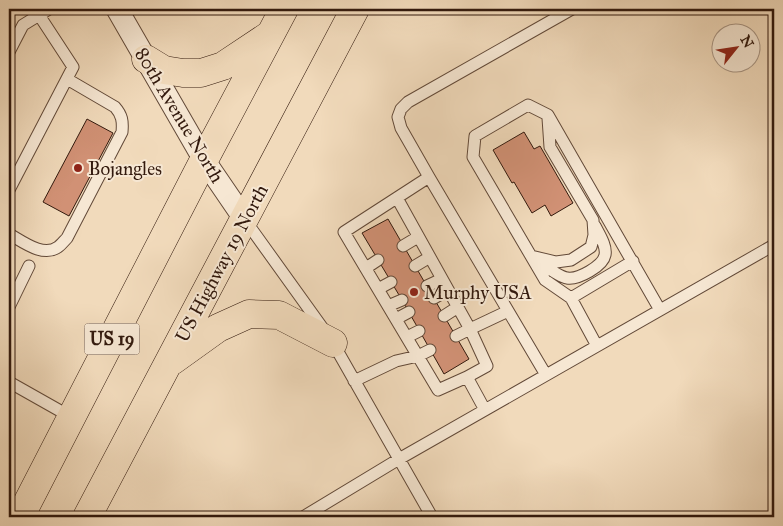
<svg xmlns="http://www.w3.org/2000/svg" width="783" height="526" viewBox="0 0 783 526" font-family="'IM FELL Great Primer',serif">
<rect width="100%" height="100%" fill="#f1dabb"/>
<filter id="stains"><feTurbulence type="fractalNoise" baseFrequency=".004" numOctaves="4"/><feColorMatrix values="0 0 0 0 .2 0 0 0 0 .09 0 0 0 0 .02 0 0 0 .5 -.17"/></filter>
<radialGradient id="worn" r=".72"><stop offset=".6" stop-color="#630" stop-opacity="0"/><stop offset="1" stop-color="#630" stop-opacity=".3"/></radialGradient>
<path fill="#d19175" stroke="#32190d" d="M87,119L113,133L69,216L43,202Z
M524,132L534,149L540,146L573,203L551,216L545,205L532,213L514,182L512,183L493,150Z
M388,219L469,359L444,374L402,300L362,233Z"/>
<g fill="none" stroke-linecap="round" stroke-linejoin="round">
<defs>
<path id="lane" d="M9,52L23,25L49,9
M429,177L344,232L438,390L467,377
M9,190L73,67L39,15
M397,198L470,329L508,311
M245,220L324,330
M9,234C22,241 43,258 58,247C61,245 64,241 67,238L122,132C123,121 122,115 115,107L67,79
M403,246L418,237
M531,256L556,262L571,260L591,247L594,235L593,220L550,147L548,118
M537,260C544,265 559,277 567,278C578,280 603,266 605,255C607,246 599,234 595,226
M415,266L430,257
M366,268L378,260
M427,286L442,279
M378,289L391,282
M434,298L448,290
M571,298L633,261
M388,306L402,300
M9,307L29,266
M444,316L458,307
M396,319L409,312
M456,336L470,329L487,366L467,377L485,410
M407,337L419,331
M333,343L432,517
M597,346L571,298L545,280L473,157L475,136L528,105L548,115L660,310
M546,375L429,177L401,128L398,117L401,109L408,102L572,9
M354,381L396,361L418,356L430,350
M9,382L71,417
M303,517L399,459L774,245"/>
<path id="street" d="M117,9L204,160L245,220"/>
<path id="highway" d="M146,59L164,70L183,73H201L223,66L268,36
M172,361L218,328L249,314L279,315L333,343
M20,517L204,160L284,9
M87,517C176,347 266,179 355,9"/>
</defs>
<use href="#lane" stroke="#624938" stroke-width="13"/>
<use href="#street" stroke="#624938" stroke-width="23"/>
<use href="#highway" stroke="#32190d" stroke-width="29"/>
<use href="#lane" stroke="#f6e7d3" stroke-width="11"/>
<use href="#street" stroke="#f6e7d3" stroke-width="21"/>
<use href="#highway" stroke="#f1dabb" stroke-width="28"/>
</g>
<g fill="#8f2418" stroke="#f6e7d3" stroke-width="2">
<circle cx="78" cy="168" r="5"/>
<circle cx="414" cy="292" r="5"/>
</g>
<g text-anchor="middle" stroke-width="4" stroke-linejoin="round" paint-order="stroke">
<rect fill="#f6e7d3" stroke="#6d5748" stroke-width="1" x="84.5" y="323.5" width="55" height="31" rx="4"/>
<g font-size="18" font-weight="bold" fill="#32190d">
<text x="112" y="345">US 19</text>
</g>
<g font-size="19" fill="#32190d" stroke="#f6e7d3">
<text transform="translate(180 115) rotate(59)" y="7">80th Avenue North</text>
<text transform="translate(221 263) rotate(-62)" y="7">US Highway 19 North</text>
</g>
<g font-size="19" fill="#32190d" stroke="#f6e7d3" text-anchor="start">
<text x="88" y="175">Bojangles</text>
<text x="424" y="299">Murphy USA</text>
</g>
</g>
<rect width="783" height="526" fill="none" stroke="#f1dabb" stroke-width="30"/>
<rect x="10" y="10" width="763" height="506" fill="none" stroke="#32190d" stroke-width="2.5"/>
<rect x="15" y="15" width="753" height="496" fill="none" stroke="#32190d"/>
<g transform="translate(736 48) rotate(60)"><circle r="24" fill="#f6e7d3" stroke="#a89584"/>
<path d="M0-4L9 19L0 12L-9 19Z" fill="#8f2418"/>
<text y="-8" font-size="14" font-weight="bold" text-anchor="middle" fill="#32190d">N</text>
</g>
<rect width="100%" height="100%" filter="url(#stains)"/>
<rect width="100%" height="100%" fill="url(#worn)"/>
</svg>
